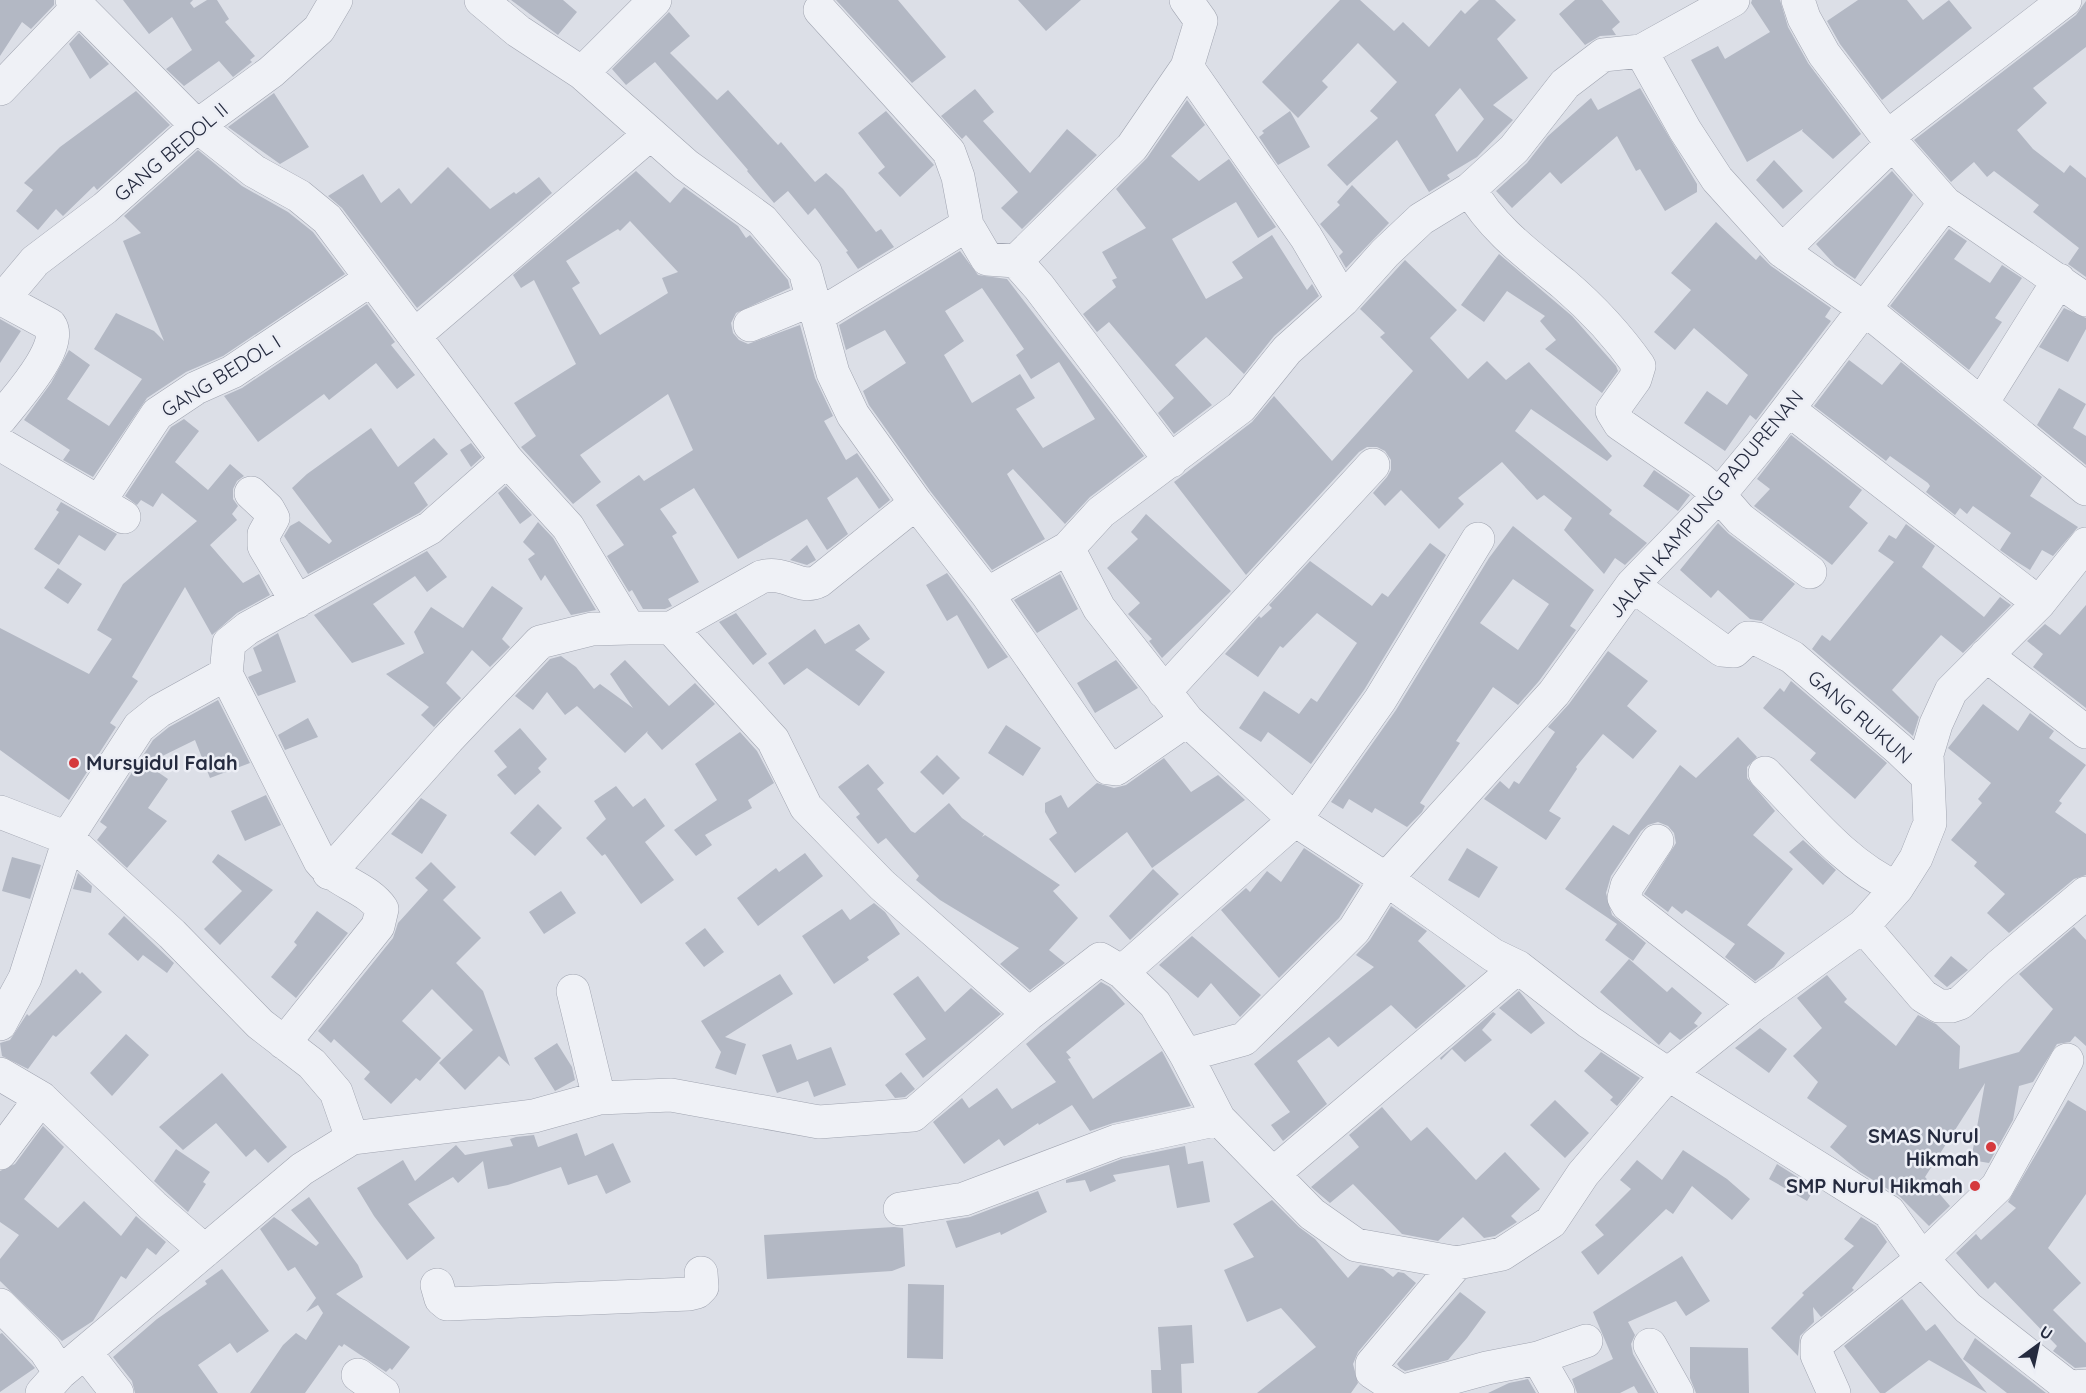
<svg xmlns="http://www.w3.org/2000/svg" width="2086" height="1393" viewBox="0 0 2086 1393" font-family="Quicksand,sans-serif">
<rect width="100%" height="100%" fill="#dcdfe7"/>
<path fill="#b3b8c4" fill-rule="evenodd" d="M0,0H54V5L31,29L22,22L0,56Z
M123,0H193L190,3L194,8L207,0H217L229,19L225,22L255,56L250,60L252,62L233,77L219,61L184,86L166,69L192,50L172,17L149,34Z
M511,0H563L577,12L558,35Z
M836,0H898L946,57L912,83Z
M1018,0H1081L1046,31Z
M1340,0H1360L1394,31L1403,22L1429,47L1461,10L1465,14L1479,0H1495L1516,20L1497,39L1528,78L1493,105L1513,120L1477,157L1447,175L1450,179L1429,192L1397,140L1347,186L1327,165L1378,118L1370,111L1397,82L1358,43L1322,81L1328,87L1298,118L1262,82ZM1460,88L1484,119L1457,152L1435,115Z
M1575,0H1602L1620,22L1612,29L1616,35L1600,36L1585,45L1559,14Z
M1752,0H1780L1788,27L1808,63L1861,134L1833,159L1802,131L1803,129L1747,162L1691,60L1718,46L1725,59L1770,32L1751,3Z
M1858,0H1907L1923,20L1949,0L1972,28L1882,100L1840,44L1827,21Z
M2086,1V47L2033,88L2047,103L2017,130L2033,149L2064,173L2070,165L2086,178V277L2068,264L2079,248L2033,212L2039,205L1994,171L1987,177L1974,162L1951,182L1914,140L2076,15Z
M669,12L690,36L670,53L717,100L728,90L778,145L781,142L815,182L826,173L843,189L876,232L881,229L894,247L858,269L846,252L848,251L815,208L808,215L788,191L774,203L747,171L748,170L655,62L626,85L612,69Z
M79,33L109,64L90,79L69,44Z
M1640,88L1697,184V192L1665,211L1640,169L1636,171L1617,136L1561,184L1550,172L1512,208L1496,191L1527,163L1548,136L1591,98L1598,110Z
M975,89L994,112L983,121L1030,173L1067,129L1097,155L1022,229L1001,208L1018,192L966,135L962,139L941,116Z
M136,91L170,125L97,190L94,186L63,216L56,209L38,230L16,211L33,190L24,183L60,147Z
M274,93L309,147L280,164L228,127Z
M1187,100L1205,125L1171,156L1199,181L1229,159L1276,227L1258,238L1236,202L1172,239L1206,299L1243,278L1232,262L1272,235L1307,290L1312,284L1319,296L1274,336L1244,374L1206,337L1175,365L1212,405L1174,434L1158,413L1174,398L1109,322L1097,332L1083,314L1116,287L1112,280L1117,278L1102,252L1146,228L1116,189L1147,158Z
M886,111L934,165L900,197L878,173L885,167L858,133Z
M1290,111L1310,147L1278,165L1259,137L1264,133L1262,131Z
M198,150L242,186L288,212L313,232L345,274L223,356L186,372L147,398L93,477L63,460L70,450L24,420L51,383L69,350L90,365L67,399L109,426L142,379L94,349L116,313L154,331L164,341L123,241L141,233L124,216Z
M1774,160L1803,191L1783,209L1756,180Z
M448,167L490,209L514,192L516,194L539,177L552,193L417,308L342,208L328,196L363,174L381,203L399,188L411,204Z
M636,171L670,203L684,187L738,226L746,238L750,235L788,280L790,288L736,313L731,323L733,333L739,340L748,344L800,325L815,378L833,416L824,421L846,460L857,453L890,500L879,509L857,477L827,498L848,534L830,548L827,550L807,519L738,559L694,488L660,509L677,533L672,536L699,582L668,599L672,606L665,609H643L632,590L629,592L607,556L624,545L596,505L639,475L644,481L693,450L668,394L580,455L601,482L573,504L521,447L536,436L514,403L576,364L534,280L521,288L513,275ZM630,221L678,272L662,278L668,293L600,335L572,288L580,283L566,261L618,229L620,231Z
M1892,171L1913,195L1855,279L1835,265L1816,244Z
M1352,185L1389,223L1346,268L1339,256L1343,252L1320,224L1340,205L1337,202Z
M1716,222L1756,260L1760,255L1771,266L1831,308L1825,317L1831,321L1756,420L1750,415L1725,451L1684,423L1707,391L1727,405L1748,375L1694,328L1675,350L1654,332L1691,290L1671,273Z
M1949,229L1967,241L1954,259L1990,283L2002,265L2022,278L1995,318L2002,322L1969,370L1890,306Z
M960,251L978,275L1007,279L1144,456L1090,497L1065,524L1013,469L1007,474L1045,539L992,570L931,492L869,405L863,391L906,363L885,330L846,350L839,325ZM982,288L1024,349L1016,355L1031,379L1059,362L1095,419L1043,448L1016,409L1035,398L1020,374L972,403L944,355L964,341L945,311Z
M1499,254L1572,316L1616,366L1618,371L1602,393L1545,349L1556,340L1540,321L1545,316L1507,291L1484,322L1461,305Z
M1405,260L1457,310L1430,338L1468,379L1487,361L1506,380L1529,362L1612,456L1607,461L1531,409L1515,431L1612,510L1609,514L1647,543L1625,565L1615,558L1604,574L1564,530L1572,518L1544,495L1537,500L1502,462L1458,498L1464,504L1439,529L1401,490L1385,506L1373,493L1387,477L1391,470V460L1385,451L1377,447H1367L1359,452L1246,575L1174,482L1252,422L1274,396L1332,461L1413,371L1380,337L1385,333L1360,309Z
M367,304L395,342L391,345L415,375L397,389L376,363L329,400L324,394L258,442L224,396L242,388Z
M2064,308L2086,318V329L2068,362L2039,347Z
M0,319L21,331L0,363Z
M1849,360L1882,385L1901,362L2042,477L2030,496L2078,527L2053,556L2042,550L2030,570L2014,560L2000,550L2011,533L1973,506L1967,514L1960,508L1955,515L1926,492L1930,486L1928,483L1890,456L1886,461L1814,406Z
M2059,388L2086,404L2073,428L2086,436V465L2037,425Z
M184,419L199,431L175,462L208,490L230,464L244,476L237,481L233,489V499L238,506L232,514L237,520L210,545L243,583L259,574L270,595L237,613L212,635L185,587L132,677L138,681L110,723L116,727L69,800L0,750V628L89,674L112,639L97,630L123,584L197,521L162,493L153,507L141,500L137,505L125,496L171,427Z
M371,428L398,467L434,438L448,454L414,483L428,505L419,513L308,574L284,536L290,526L299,521L329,544L332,541L292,488L307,474Z
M1791,435L1862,490L1849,507L1868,523L1832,565L1754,506L1770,489L1757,479Z
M471,443L482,457L471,467L460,450Z
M1654,470L1690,495L1678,511L1643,486Z
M506,486L532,515L520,524L498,493Z
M61,502L117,534L105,551L79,535L59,565L34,549L59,512L56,510Z
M1146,514L1231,591L1162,658L1149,641L1152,639L1128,614L1140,603L1107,568L1138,539L1131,532Z
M538,522L553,538L596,610L571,615L545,575L541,581L528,559L535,554L523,542Z
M1718,523L1729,534L1795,584L1762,621L1750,619L1718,590L1711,598L1680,570Z
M1906,524L1935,546L1922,567L1984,617L2000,597L2011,605L1963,653L1941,635L1892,690L1919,717L1913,736L1812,649L1822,635L1830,641L1894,562L1878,551L1889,535L1896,539Z
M1513,526L1594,590L1570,626L1576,630L1539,681L1518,705L1493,687L1456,741L1460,743L1420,803L1425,806L1422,812L1407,827L1375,808L1372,813L1349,799L1343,809L1331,802L1396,710L1489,558ZM1513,579L1549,604L1518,650L1480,623Z
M1430,543L1446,555L1364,690L1311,764L1268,732L1261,742L1239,728L1264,691L1299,714L1311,698L1317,702L1357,643L1317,613L1283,648L1280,646L1258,677L1225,654L1259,616L1261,618L1272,608L1269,605L1310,561L1372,606L1382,593L1388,597Z
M807,545L816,560L807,565L790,560Z
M427,551L447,577L427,592L415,576L373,604L405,644L352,663L314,615Z
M58,568L82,584L68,604L44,588Z
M947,573L1008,657L988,669L957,615L947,621L926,585Z
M1060,574L1078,609L1037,633L1014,600Z
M492,586L523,608L502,639L510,647L490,667L472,650L446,683L461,698L434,727L421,715L429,707L386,674L424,653L414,632L431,607L463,628Z
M2086,605V708L2033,667L2043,654L2027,641L2045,624L2060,635Z
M736,613L767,654L753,665L719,622Z
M859,624L870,639L855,650L885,672L859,706L807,668L784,685L768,663L815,629L825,644Z
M278,633L296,682L258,696L248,677L262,671L253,648Z
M1608,651L1648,681L1627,706L1657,731L1633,759L1603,734L1576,767L1577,769L1549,811L1561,818L1546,840L1484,799L1500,781L1509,789L1514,781L1519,784L1555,732L1548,727L1569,704Z
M561,656L576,667L594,689L600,684L633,708L610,674L625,660L669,706L695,683L715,704L662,750L647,733L648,731L625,753L577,706L565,715L547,692L533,710L515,696L550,659Z
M1116,660L1138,688L1095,713L1077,683Z
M1791,681L1887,763L1855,799L1810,760L1816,753L1763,708L1780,688L1784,692Z
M218,700L250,763L210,778L195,740L146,764L168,779L148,808L167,821L127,868L97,840L107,827L100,822L153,740L169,727Z
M1983,704L2018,731L2030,713L2054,731L2049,738L2086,765L2059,801L2062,803L2055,812L2086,834V875L2074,879L2009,933L1987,913L2005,894L1974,866L1977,862L1951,840L1982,803L1978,799L1991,783L1948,748Z
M308,718L318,737L285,750L278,735Z
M1006,725L1041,748L1023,776L988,753Z
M520,728L547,759L538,768L541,772L515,795L497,775L507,767L494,751Z
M740,732L757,751L774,783L748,800L752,808L705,835L712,845L696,856L674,830L717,800L695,764Z
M1738,737L1757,757L1747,767V778L1775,811L1753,835L1793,869L1747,925L1785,953L1774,967L1755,981L1725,957L1735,944L1686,910L1682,914L1672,906L1668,912L1644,894L1676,843L1674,833L1668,826L1658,822L1648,825L1641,831L1611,876L1606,893L1612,915L1646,943L1633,961L1605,940L1617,924L1565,889L1613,825L1629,835L1680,765L1696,778Z
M937,755L960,778L943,795L920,772Z
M1164,758L1191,792L1218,775L1245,800L1152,868L1127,832L1075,873L1049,839L1057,833L1045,812V803L1061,795L1068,808L1097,783L1114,788L1126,785Z
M868,764L884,783L877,789L911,831L915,833L949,803L962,818L984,834L982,837L985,835L1060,885L1053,891L1078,918L1049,950L1065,963L1030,990L1000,964L1019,948L940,900L916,880L919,876L886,838L878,844L856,817L860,814L838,787Z
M616,786L633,807L645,798L665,826L645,842L674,880L641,904L605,854L602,856L586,838L606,819L594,801Z
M266,795L281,825L245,841L231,811Z
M421,798L447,815L422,854L391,834Z
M538,804L562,828L535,856L510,833Z
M1803,840L1836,870L1823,885L1789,852Z
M1304,848L1360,885L1339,918L1279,978L1221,910L1246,888L1250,892L1267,871L1281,882Z
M1467,848L1498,867L1479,898L1448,880Z
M805,853L823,876L758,926L737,898L776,868L779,872Z
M218,854L273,890L220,945L204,929L242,891L212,862Z
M12,857L41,865L30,899L2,891Z
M431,862L456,887L443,900L481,938L456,963L483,991L510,1066L499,1056L465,1090L439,1063L473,1030L432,989L402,1021L441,1058L420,1081L416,1078L391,1104L364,1079L370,1072L334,1039L331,1043L318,1031L393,938L398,923L428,890L415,878Z
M1153,869L1179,894L1130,940L1109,916Z
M78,873L92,886L91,893L73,889Z
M561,891L576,913L544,934L529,912Z
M874,903L885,912L900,934L867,957L869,960L834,984L802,936L842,909L850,920Z
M1391,906L1427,931L1418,941L1466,986L1416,1029L1391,1005L1338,1047L1329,1037L1297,1061L1327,1104L1283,1141L1271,1125L1290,1112L1254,1064L1374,967L1356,955L1370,940Z
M317,911L348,933L296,998L271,977L297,945L294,942Z
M124,916L174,963L167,973L143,955L138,961L108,934Z
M2074,927L2086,940V1046L2075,1036L2070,1042L2057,1044L2033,1082L2019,1086L2013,1120L1989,1163L1971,1160L1985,1083L1925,1177L1950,1206L1929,1226L1899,1196L1860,1172L1830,1147L1847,1126L1807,1098L1818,1082L1793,1056L1822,1028L1797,998L1827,975L1847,999L1844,1002L1896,1046L1918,1015L1936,1024L1960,1046L1959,1069L2019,1052L2053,1009L2019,974Z
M705,928L724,952L704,967L685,943Z
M1192,936L1261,995L1240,1017L1211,983L1198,998L1159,965Z
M1951,956L1968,970L1947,987L1934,976Z
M1629,959L1667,992L1672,987L1702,1013L1694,1023L1698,1026L1680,1040L1670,1032L1659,1045L1600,992Z
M76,969L80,974L82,972L102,992L56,1037L53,1035L28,1069L2,1056L0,1043L10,1040L27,1014L29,1016Z
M780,974L793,994L725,1037L746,1044L736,1075L715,1068L721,1052L701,1021Z
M918,976L945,1012L971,988L1001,1014L923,1078L905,1054L926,1039L893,994Z
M1101,982L1110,987L1125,1004L1066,1052L1071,1058L1068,1059L1093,1099L1162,1051L1191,1106L1113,1123L1090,1131L1072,1105L1039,1125L1038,1123L1004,1146L999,1139L964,1164L933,1122L962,1098L969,1108L997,1088L1012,1109L1056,1082L1026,1044Z
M1519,991L1545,1023L1531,1034L1499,1008Z
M1493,1012L1496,1014L1482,1030L1492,1040L1465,1062L1452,1049L1441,1060L1440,1058Z
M1760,1028L1787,1049L1769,1073L1735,1048Z
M126,1034L149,1055L112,1096L90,1073Z
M557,1043L572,1067L575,1080L555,1091L534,1058Z
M791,1044L797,1060L831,1047L846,1085L814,1097L808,1081L777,1093L762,1055Z
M1601,1052L1640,1078L1617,1106L1610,1100L1613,1097L1584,1071Z
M901,1072L915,1089L905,1097L895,1098L885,1085Z
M222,1073L287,1147L268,1163L255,1149L246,1157L216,1123L183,1150L159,1127Z
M1555,1100L1589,1133L1565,1158L1530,1125Z
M2068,1100L2086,1111V1194L2048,1248L2081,1283L2053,1310L2086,1343V1367L2075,1368L2053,1351L2057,1346L1995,1282L1988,1289L1956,1253L1976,1234L1981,1240L2016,1208L2008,1202Z
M1382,1107L1411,1141L1427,1127L1476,1180L1505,1152L1540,1189L1511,1216L1517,1222L1495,1236L1484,1238L1463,1217L1438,1241L1402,1234L1353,1184L1330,1203L1311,1187L1359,1147L1349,1135Z
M43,1126L64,1147L24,1199L58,1228L84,1201L121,1236L136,1216L166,1242L156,1255L147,1248L126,1279L121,1276L93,1321L62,1341L0,1281V1259L19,1235L0,1222V1171L15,1164Z
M577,1133L585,1156L613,1143L631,1182L606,1194L597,1175L568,1185L561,1167L508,1185L488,1189L483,1161L458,1183L453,1177L408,1204L435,1238L407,1260L374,1216L357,1188L403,1160L415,1181L456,1145L465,1155L513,1146L510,1139L516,1137L534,1135L538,1147Z
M1185,1146L1188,1164L1203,1161L1210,1202L1177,1208L1169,1165L1113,1175L1116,1181L1090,1192L1085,1180L1066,1183V1180L1122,1159Z
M176,1149L210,1172L203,1182L206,1184L188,1212L154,1181Z
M1683,1150L1727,1179L1750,1199L1732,1220L1692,1186L1673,1214L1666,1209L1598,1275L1581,1252L1604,1235L1595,1225L1631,1189L1620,1180L1637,1160L1662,1180Z
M1777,1164L1815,1188L1807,1201L1769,1179Z
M1038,1191L1047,1212L1001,1235L1000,1232L956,1248L946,1221L970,1217Z
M309,1197L358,1265L363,1277L336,1294L410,1347L392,1370L390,1368L386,1372L344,1344L342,1347L339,1345L305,1393H250L283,1345L296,1333L306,1340L323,1313L318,1305L306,1312L316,1298L295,1267L288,1271L260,1229L274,1217L316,1246L319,1243L291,1210Z
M1272,1200L1299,1227L1315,1239L1348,1278L1360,1265L1383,1269L1393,1277L1398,1272L1404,1273L1416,1283L1358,1352L1353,1364L1358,1383L1351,1393H1257L1316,1347L1281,1308L1247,1322L1224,1270L1254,1257L1233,1224Z
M1861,1217L1876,1226L1887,1242L1852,1288L1854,1290L1821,1317L1813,1307L1814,1322L1800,1336L1798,1356L1771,1328L1804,1295L1802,1293L1854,1246L1844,1239Z
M894,1227L903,1228L905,1266L892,1271L767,1279L764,1235Z
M1682,1256L1710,1301L1686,1316L1676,1301L1628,1322L1635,1335L1631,1344L1633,1354L1655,1393H1638L1634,1386L1620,1393H1577L1572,1379L1613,1359L1593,1312Z
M222,1269L269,1331L237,1353L230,1343L198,1365L218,1393H135L132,1381L113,1357L157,1319L207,1284L205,1281Z
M908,1284L944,1285L943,1359L907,1358Z
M1460,1292L1486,1312L1467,1338L1448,1360L1405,1371L1400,1368L1397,1364Z
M1902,1299L1926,1331L1935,1324L1987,1393L1929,1360L1885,1393H1880L1844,1346Z
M1192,1325L1194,1363L1181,1364L1182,1393H1152L1151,1370H1161L1158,1327Z
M2,1333L35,1368L0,1392V1334Z
M1975,1338L2046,1393H2007L1963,1359Z
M1690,1347L1748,1348L1749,1393H1696L1690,1378Z
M1528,1379L1536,1393H1488L1509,1383Z"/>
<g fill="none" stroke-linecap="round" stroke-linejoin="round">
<defs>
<path id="minor" d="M72,0L197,126L254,171L299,196L327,219L507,460L568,527L629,628H671L773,740L806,807L882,885L1029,1014L1100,959L1122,972L1155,1004L1186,1055L1219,1119L1312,1214L1356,1245L1457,1263L1502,1254L1551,1222L1583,1174L1668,1074L1889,1212L1922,1259L1968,1308L2065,1384L2072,1387L2086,1386
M481,0L518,31L582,73L686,165L762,220L805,271L833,373L853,415L916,503L987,594L1108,768L1116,769L1187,720
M1798,0L1804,18L1824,54L1887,137L1945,203L2086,300
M820,10L949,152L958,177L967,225
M1641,51L1685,130L1717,179L1782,251L1865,309L2086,489
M1187,67L1306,237L1343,300
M582,73L655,0
M0,89L79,6
M1887,137L2065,0
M1470,189C1492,229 1530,256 1564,284C1592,308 1618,336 1639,366L1635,379L1612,411L1620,424L1700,479L1719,495L1740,519L1810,572
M1782,251L1893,143
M1016,261L1132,147L1187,67L1201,21L1186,0
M0,298L50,325C65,346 13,402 0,419
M3,299L35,261L105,208L197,126L271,72L319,29L336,0
M817,316L967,225L987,259L1016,261L1039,287L1171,461
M750,325L811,300
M415,335L649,135
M1982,403L2059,280
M1788,409L2039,603
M0,444L124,517
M251,493L268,509L273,518L264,534V546L297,602
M99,502L157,414L196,388L232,372L371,279
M1068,548L1099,608L1187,720L1295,820L1386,879L1493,955L1518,967L1589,1022L1668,1074L1755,1004L1863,926L1897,888L1916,858L1930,823L1927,754L1936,724L1951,691L2039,603L2086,544
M1632,585L1722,650L1734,651L1748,638L1757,639L1792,657L1899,749L1928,777
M987,594L1068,548L1101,512L1241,407L1287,350L1343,300L1385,253L1421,219L1470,189L1514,149L1565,84L1603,55L1641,51L1733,0
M671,628L761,577C786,570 800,591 819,581L916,503
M1986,655L2086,732
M1164,692L1373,465
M1765,773C1806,814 1844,864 1897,888
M0,812L67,838L172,934L260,1024L312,1064L336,1092L352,1138
M1657,841L1627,886L1624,898L1628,905L1755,1004
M329,873L448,739L540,642L592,629L629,628
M1863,926L1923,996L1939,1006H1951L1960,1003L1999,966L2086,893
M1122,972L1295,820L1380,700L1478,539
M573,991L599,1098
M0,1024L25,978L72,830L139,727L159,711L226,674
M284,1043L378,926L382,909C367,887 337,883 320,861L226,674L229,643L248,628L430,528L507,460
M1186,1055L1244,1039L1354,930L1386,879L1554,693L1632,585L1719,495L1762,443L1945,203
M0,1074L41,1098L153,1206L205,1251
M0,1153L41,1098
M1273,1174L1518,967
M900,1209L964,1199L1117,1141L1219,1119
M437,1285L441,1299L447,1304L689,1294L697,1292L702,1287L701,1273
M0,1305L45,1350L60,1373
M1650,1345L1677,1393
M85,1352L117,1393
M1538,1358L1558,1393
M358,1375L383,1393
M1401,1391L1372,1372V1364L1457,1263
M42,1393L60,1373L302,1169L352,1138L534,1116L599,1098L671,1095L819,1122L913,1115L1029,1014
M1397,1393L1487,1368L1538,1358L1586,1341
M1834,1393L1817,1355V1344L1922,1259L1997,1187L2067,1060"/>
</defs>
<use href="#minor" stroke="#a1a5b1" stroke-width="34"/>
<use href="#minor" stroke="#eff1f6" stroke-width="33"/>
</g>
<g fill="#d5393d" stroke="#eceef5" stroke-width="2">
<circle cx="74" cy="763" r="6"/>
<circle cx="1991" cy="1147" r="6"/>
<circle cx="1975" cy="1186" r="6"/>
</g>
<g text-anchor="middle" stroke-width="5" stroke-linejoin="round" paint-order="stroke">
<g font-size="20" fill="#252b3f" stroke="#eceef5">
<text transform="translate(171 152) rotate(-40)" y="7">GANG BEDOL II</text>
<text transform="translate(221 376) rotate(-32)" y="7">GANG BEDOL I</text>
<text transform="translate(1706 504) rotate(-50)" y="7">JALAN KAMPUNG PADURENAN</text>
<text transform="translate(1860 717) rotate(41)" y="7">GANG RUKUN</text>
</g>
<g font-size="20" font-weight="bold" fill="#252b3f" stroke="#eceef5" text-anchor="end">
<text x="86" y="770" text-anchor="start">Mursyidul Falah</text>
<text x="1979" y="1143">SMAS Nurul<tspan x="1979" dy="23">Hikmah</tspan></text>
<text x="1963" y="1193">SMP Nurul Hikmah</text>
</g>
</g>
<g transform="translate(2038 1345) rotate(33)" stroke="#eceef5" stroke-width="4.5" paint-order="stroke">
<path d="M0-4.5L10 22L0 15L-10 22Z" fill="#252b3f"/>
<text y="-9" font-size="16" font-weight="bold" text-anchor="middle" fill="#252b3f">U</text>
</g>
</svg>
